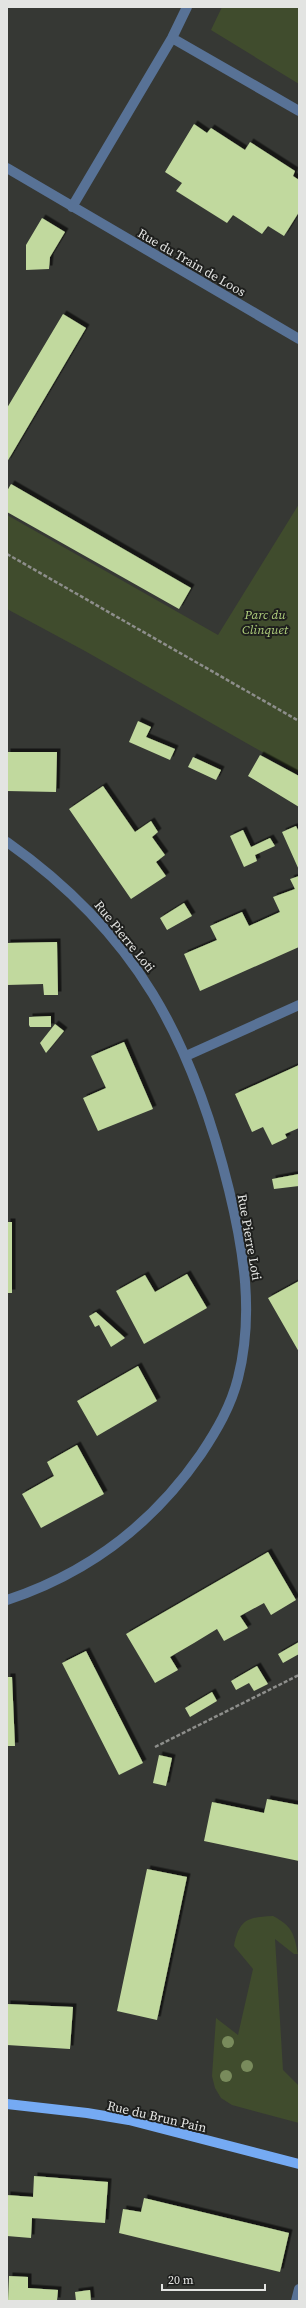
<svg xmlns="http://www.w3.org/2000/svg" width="306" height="2308" viewBox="0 0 306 2308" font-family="'Source Serif 4',serif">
<defs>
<filter id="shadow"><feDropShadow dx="3.5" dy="-3.5" stdDeviation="0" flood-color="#0009"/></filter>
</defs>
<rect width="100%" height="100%" fill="#363834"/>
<path fill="#404c2d" d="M222,7H299V84L211,30Z
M299,504V773L85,651L7,609V515L218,635Z
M273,1916C292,1926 294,1933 298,1954H294L275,1939L283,2070L299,2086V2123L232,2105L221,2098L215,2088L212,2076L216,2018L238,2035L253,1969L234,1946C239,1920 247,1917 273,1916Z"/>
<path fill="#c1d99e" filter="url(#shadow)" d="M194,124L207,133L211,128L245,150L250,142L295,171L293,176L299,180V212L284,236L268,226L262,234L233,215L227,223L176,191L182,183L165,172Z
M42,218L65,232L50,257L49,269L26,270V245Z
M63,314L86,328L7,462V408Z
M11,484L191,588L179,609L7,512V491Z
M138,721L151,727L146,737L175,749L170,760L129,742Z
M7,752H57L56,792L7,791Z
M260,755L299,776V807L248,776Z
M193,757L221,770L216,780L188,767Z
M103,786L135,832L151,821L158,832L152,837L165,855L156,862L166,876L131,899L69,809Z
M296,826L299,832V870L282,832Z
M243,830L251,847L270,838L275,846L255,855L257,861L244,867L230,836Z
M299,876V947L200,991L184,954L217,940L210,926L242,912L249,926L280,912L273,897L295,889L290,879Z
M184,903L192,916L167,930L160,918Z
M57,942L58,995H44L43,984L7,985V943Z
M51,1016V1027H30L29,1025V1017Z
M55,1024L64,1031L46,1053L40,1043Z
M124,1042L153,1109L98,1131L83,1098L106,1088L91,1056Z
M299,1065V1128L285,1134L287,1138L272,1145L263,1127L252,1132L235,1094Z
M299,1174V1186L274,1189L272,1179Z
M7,1222H12V1293H7Z
M187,1274L207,1308L144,1344L116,1291L145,1275L155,1292Z
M299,1281V1352L268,1298Z
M96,1312L125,1338L111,1347L99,1325L95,1327L89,1316Z
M138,1366L157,1401L97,1436L77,1401Z
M77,1445L104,1494L41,1528L22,1494L54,1476L47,1462Z
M268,1552L296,1600L271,1615L264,1603L240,1616L248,1628L224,1641L217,1629L194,1643L170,1657L178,1670L155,1683L126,1634Z
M299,1642V1654L283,1663L278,1654Z
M86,1651L143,1763L119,1775L62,1663Z
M257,1666L268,1684L254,1691L249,1683L236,1690L231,1681Z
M7,1677H12L15,1746H7Z
M212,1692L217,1701L190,1717L185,1708Z
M159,1755L172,1758L166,1786L153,1783Z
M267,1799L299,1805V1861L204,1841L212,1802L264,1813Z
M147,1869L187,1877L157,2020L117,2011Z
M7,2004L73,2007L70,2049L7,2045Z
M34,2176L108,2182L105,2223L32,2218L31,2238L7,2236V2195L33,2197Z
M144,2198L289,2233L280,2272L119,2233L123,2209L141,2212Z
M9,2276L28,2277V2288L58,2290L57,2301H8Z
M90,2290L91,2301H76L75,2292Z"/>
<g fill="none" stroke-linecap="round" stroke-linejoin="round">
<path stroke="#8d8e8b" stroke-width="2.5" stroke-dasharray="4 2" stroke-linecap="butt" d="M7,554L299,721
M155,1747L299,1675"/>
<path stroke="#587296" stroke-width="10" d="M172,38L299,111
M7,168L299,339
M72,207L172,38L187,7
M7,842C136,933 192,1039 229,1190C244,1251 254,1315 238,1378C231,1406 217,1430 201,1454C152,1525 89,1573 7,1600
M186,1056L299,1005
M296,2301L299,2289"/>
<path stroke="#75aaf3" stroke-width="10" d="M7,2104L87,2113L129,2120L299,2164"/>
</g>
<g fill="#798b5c">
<circle cx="228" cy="2042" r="6"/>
<circle cx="247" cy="2066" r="6"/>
<circle cx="226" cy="2076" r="6"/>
</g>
<g text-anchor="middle" stroke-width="4" stroke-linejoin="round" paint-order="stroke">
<g font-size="13" fill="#e3e4e2" stroke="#1e1f1d">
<text transform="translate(192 262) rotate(30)" y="5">Rue du Train de Loos</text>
<text transform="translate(125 936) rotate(51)" y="5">Rue Pierre Loti</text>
<text transform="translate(250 1237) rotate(80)" y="5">Rue Pierre Loti</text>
<text transform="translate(157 2116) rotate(13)" y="5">Rue du Brun Pain</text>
</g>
<g font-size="13" font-style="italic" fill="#b0cf7d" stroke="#1e1f1d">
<text x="265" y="619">Parc du<tspan x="265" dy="15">Clinquet</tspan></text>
</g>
</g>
<rect width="306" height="2308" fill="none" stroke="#e3e4e2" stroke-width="16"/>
<path d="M162 2284v6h103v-6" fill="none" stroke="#e3e4e2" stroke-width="2"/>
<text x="168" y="2284" font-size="12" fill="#e3e4e2" stroke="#1e1f1d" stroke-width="3" paint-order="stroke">20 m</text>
</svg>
